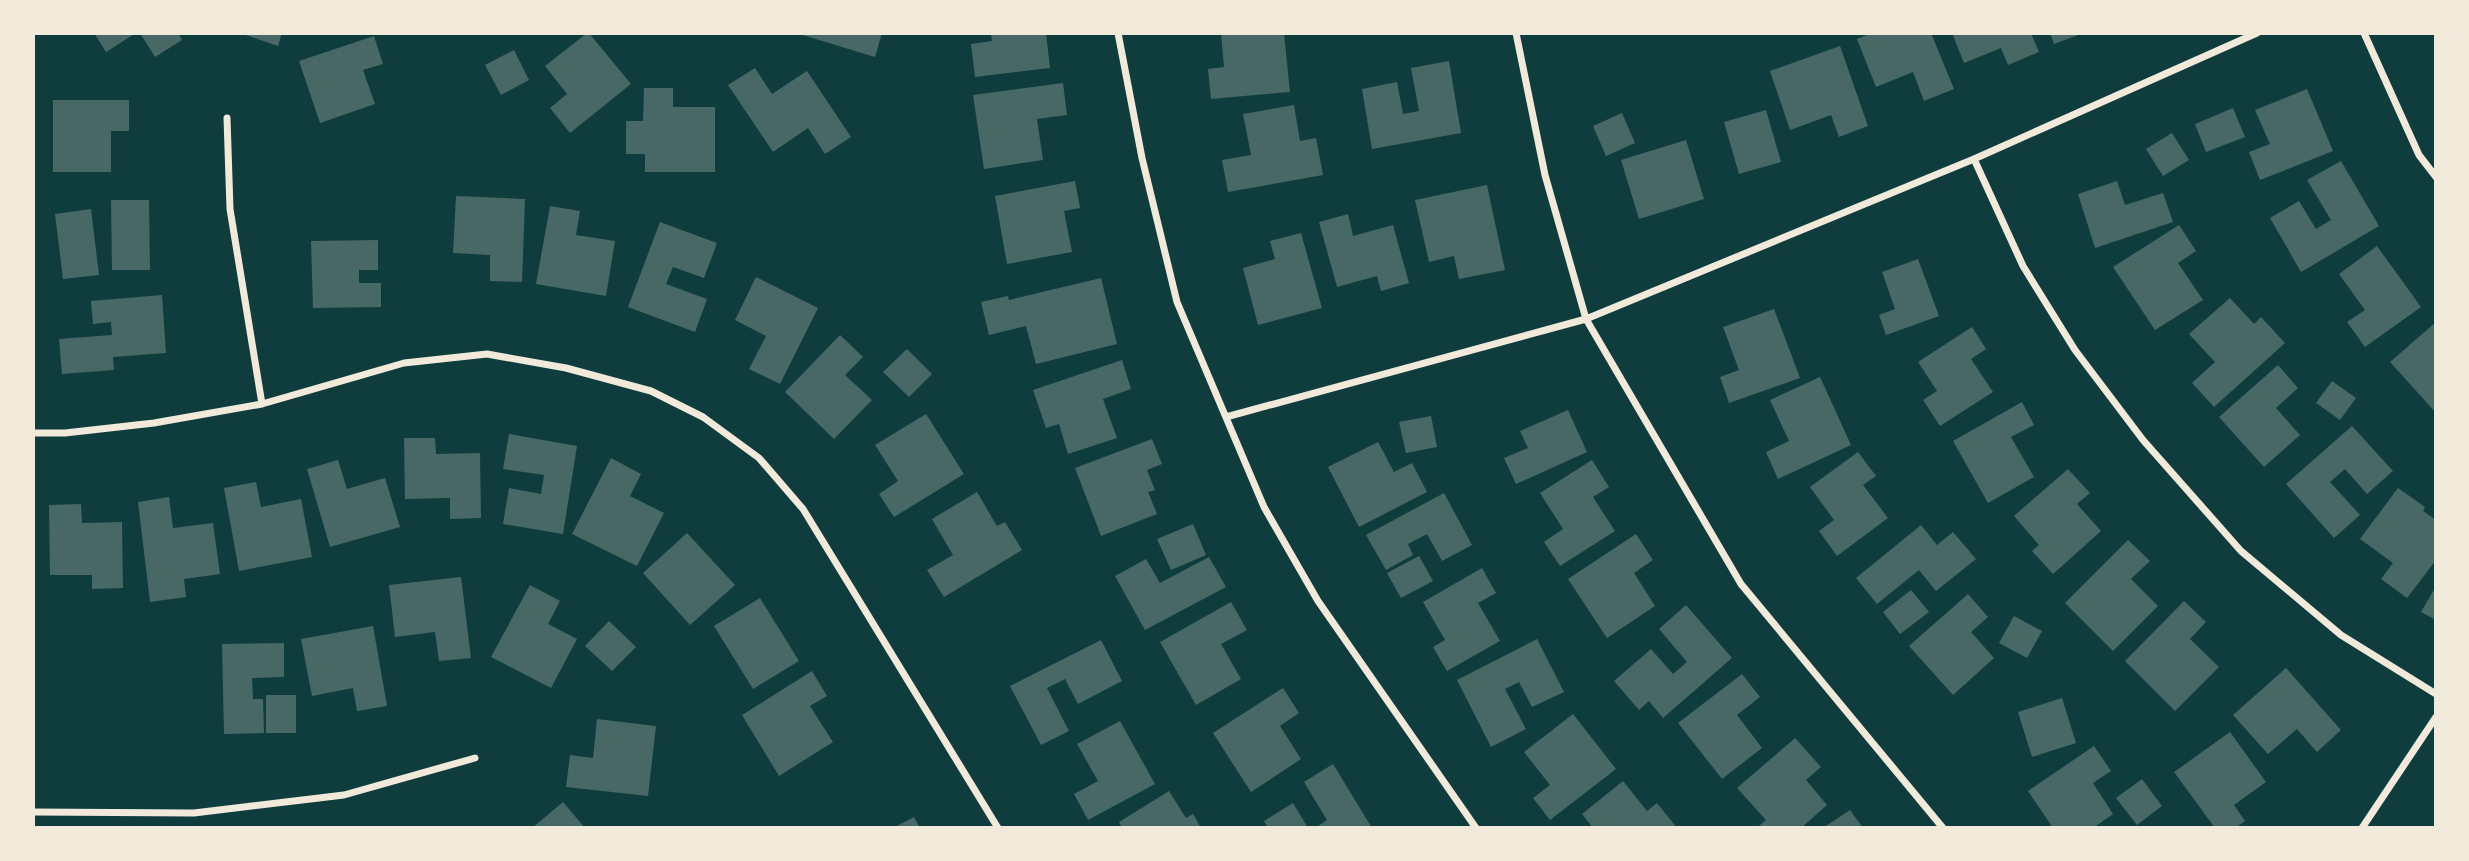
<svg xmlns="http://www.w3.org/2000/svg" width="2469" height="861" viewBox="0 0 2469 861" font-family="Helvetica,sans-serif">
<rect width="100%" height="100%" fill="#0f3d3e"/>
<path fill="#486865" d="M94,33H136L106,52Z
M140,33H178L182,40L155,57Z
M247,33H282L278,46L246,35Z
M587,33H589L631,84L570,133L550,108L567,94L545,66Z
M796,33H882L875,57Z
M991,33H1046L1050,68L975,77L971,44L992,41Z
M1221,33H1284L1290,92L1211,99L1208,69L1224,67Z
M1872,33H1931L1954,89L1924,101L1913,72L1876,87L1857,39Z
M1952,33H2031L2039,52L2008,65L2001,48L1964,63Z
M2050,33H2081V34L2054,44Z
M374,36L383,64L363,70L375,104L320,123L299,61Z
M1840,46L1868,126L1839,137L1831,115L1790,130L1770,71Z
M514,50L529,80L501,95L485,65Z
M1449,61L1461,133L1372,149L1362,89L1397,82L1403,114L1419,111L1411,68Z
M755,68L772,94L807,71L851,137L825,154L808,128L773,152L728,85Z
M1063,83L1067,115L1037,119L1043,160L984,169L973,95Z
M644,88H673V107H715V172H645V154H626V121H643Z
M2307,89L2333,151L2260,180L2249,152L2270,144L2255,110Z
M53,100H129V131H111V172H53Z
M1294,105L1300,141L1316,138L1323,175L1228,192L1222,160L1251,155L1243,114Z
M2233,108L2245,137L2206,152L2195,124Z
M1766,110L1781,162L1739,174L1724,122Z
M1622,113L1635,143L1606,156L1593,126Z
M2172,133L2189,160L2163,176L2146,149Z
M1686,140L1704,199L1639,219L1621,160Z
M2341,161L2379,226L2301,272L2270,218L2299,201L2316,229L2331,220L2307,180Z
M1075,181L1080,208L1064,211L1072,252L1007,264L995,196Z
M2117,181L2125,205L2163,193L2173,222L2095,248L2078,194Z
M1487,185L1505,270L1459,279L1454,256L1429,262L1415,200Z
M456,196L525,199L522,282L490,281V255L453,253Z
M111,200H149L150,270H112Z
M550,206L580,211L576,235L615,241L606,296L536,284Z
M91,209L99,275L63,279L55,214Z
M1348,214L1353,236L1393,225L1409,283L1381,291L1377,276L1337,287L1319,222Z
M660,222L717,243L704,278L673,267L666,284L707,299L695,332L628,307Z
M2179,225L2196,251L2178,263L2203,300L2155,330L2113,267Z
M1301,233L1322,308L1258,325L1243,268L1275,259L1270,241Z
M378,240V270H359V283H381V307L313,308L311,241Z
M2377,246L2421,307L2365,347L2347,322L2365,310L2339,274Z
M1918,259L1939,316L1886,335L1879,315L1895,309L1882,272Z
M756,277L818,308L780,384L749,369L766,336L735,320Z
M1101,278L1117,344L1036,364L1026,326L989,335L981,302L1008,296L1009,300Z
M162,295L166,353L113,357L114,370L62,374L59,339L112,335L111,322L93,324L91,301Z
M2230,298L2254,324L2261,317L2285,343L2214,407L2192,383L2215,362L2189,334Z
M1774,309L1800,378L1729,403L1720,377L1739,370L1723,327Z
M2436,322V413L2390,362Z
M1972,327L1986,349L1971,359L1993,392L1940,426L1923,400L1937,391L1918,362Z
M840,335L863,357L845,375L872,400L834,439L785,392Z
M907,349L932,374L909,397L883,372Z
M1122,360L1131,389L1103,399L1117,438L1068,454L1059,424L1046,428L1033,390Z
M2278,365L2298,388L2276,408L2300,435L2264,467L2219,417Z
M1820,377L1851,445L1778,479L1766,452L1789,441L1770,400Z
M2332,381L2356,398L2340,420L2316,403Z
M2022,402L2034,425L2011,437L2034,477L1988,503L1953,441Z
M1568,410L1587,452L1516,484L1504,458L1528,448L1520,431Z
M926,414L964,474L894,517L879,494L898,481L875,445Z
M1431,416L1437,447L1406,453L1399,422Z
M2352,426L2393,471L2367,494L2345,469L2330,482L2360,515L2334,538L2286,484Z
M509,434L577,446L563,534L503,524L509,488L541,494L544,475L503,469Z
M404,438H435L436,454L480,453L481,518L450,519V498L405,499Z
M1152,439L1162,464L1147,470L1155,490L1148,492L1157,514L1101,536L1075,468Z
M1378,442L1394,472L1412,463L1427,492L1359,527L1328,467Z
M1858,452L1876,476L1863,485L1888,518L1837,556L1819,531L1834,520L1810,487Z
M611,458L641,474L630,496L664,513L637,566L572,534Z
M338,460L347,489L385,478L400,527L330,547L307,469Z
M1592,460L1609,487L1593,497L1615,531L1560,566L1544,542L1563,529L1540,493Z
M2068,469L2090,493L2077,504L2101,531L2053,574L2032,551L2039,545L2014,516Z
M256,482L261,507L301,499L312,557L239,571L224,488Z
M2398,488L2425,507L2423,511L2436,520V560L2407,598L2381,579L2393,563L2360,539Z
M977,492L997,526L1005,522L1022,550L944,597L927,570L953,555L932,519Z
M1444,493L1472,545L1442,561L1427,534L1408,544L1413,555L1386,570L1366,535Z
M169,497L173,528L213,523L220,574L184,579L186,597L150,602L138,502Z
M81,504L82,523L122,522L123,588L92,589V575H50L49,505Z
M1193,524L1206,555L1171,570L1157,539Z
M1921,525L1937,545L1953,532L1976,559L1936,591L1919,570L1877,604L1856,578Z
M687,533L735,585L690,625L643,573Z
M1636,534L1653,560L1634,573L1655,606L1607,638L1568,579Z
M2128,540L2150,561L2131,579L2158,606L2113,651L2065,603Z
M1419,556L1433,581L1401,598L1387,573Z
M1209,557L1226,587L1145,630L1115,576L1146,559L1160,583Z
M1482,568L1496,593L1478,603L1500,641L1447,671L1433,647L1445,640L1423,602Z
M461,577L471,658L439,661L435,632L395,637L389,585Z
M530,585L560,601L548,624L577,639L551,688L491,657Z
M2436,586V620L2421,612Z
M1911,590L1929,612L1900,634L1883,612Z
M1968,594L1988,617L1971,632L1994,658L1953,695L1909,646Z
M760,598L799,661L753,689L714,626Z
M2184,601L2206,622L2190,639L2219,667L2175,711L2125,661Z
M1231,602L1247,630L1221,644L1241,679L1196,705L1160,642Z
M1686,605L1732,658L1663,718L1649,701L1639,710L1614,681L1651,649L1673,674L1687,662L1659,629Z
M2014,616L2042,631L2027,658L1999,643Z
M609,621L636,647L612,671L585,646Z
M373,626L387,706L357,711L353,688L312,696L301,639Z
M1537,639L1564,692L1532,707L1519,682L1505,689L1526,729L1491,747L1457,680Z
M1101,640L1122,681L1078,704L1065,679L1047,688L1069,731L1041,745L1010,686Z
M284,643V677L252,678L253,699H263L264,733L224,734L222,644Z
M2286,668L2341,730L2317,752L2297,729L2268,754L2233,715Z
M812,671L827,696L810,706L833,742L779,776L742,715Z
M1742,674L1760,697L1737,715L1762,748L1722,779L1678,723Z
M1283,688L1299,713L1280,726L1301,759L1251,792L1213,733Z
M266,695H296V733H266Z
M2062,698L2076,743L2032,757L2018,712Z
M1573,714L1616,769L1550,820L1533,798L1550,785L1524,752Z
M597,719L656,726L648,796L566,787L570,755L593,758Z
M1120,721L1155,784L1088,820L1074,794L1098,781L1077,744Z
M2230,732L2266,782L2234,805L2245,821L2235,828H2215L2174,772Z
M1795,738L1821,767L1806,780L1827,805L1801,828H1761L1759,826L1766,820L1737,788Z
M2094,746L2111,771L2093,783L2113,814L2093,828H2053L2028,791Z
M1333,764L1372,828H1315L1327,820L1304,782Z
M2142,779L2162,806L2137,825L2116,798Z
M1623,781L1647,811L1657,803L1677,828H1593L1582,814Z
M1169,791L1186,818L1193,814L1201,828H1122L1119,822Z
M563,802L585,828H532Z
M1293,803L1308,828H1268L1264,821Z
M1850,810L1863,828H1823Z
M914,817L920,828H893Z"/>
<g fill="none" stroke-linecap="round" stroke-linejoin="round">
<path stroke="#f1e9da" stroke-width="7" d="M1118,33L1142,158L1177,302L1264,507L1318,601L1476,828
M1516,33L1545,175L1586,319L1741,584L1943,828
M2364,33L2419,155L2436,177
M227,118L230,209L262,404
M1974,159L2023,266L2075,350L2143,440L2241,551L2341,635L2436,694
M1226,417L1586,319L1974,159L2257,33
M33,433H65L154,423L262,404L404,363L487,354L566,368L651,391L703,417L759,458L803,509L998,828
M33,812L194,813L344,795L475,758
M2362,828L2436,717"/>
</g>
<rect width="2469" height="861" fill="none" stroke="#f1e9da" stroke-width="70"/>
</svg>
